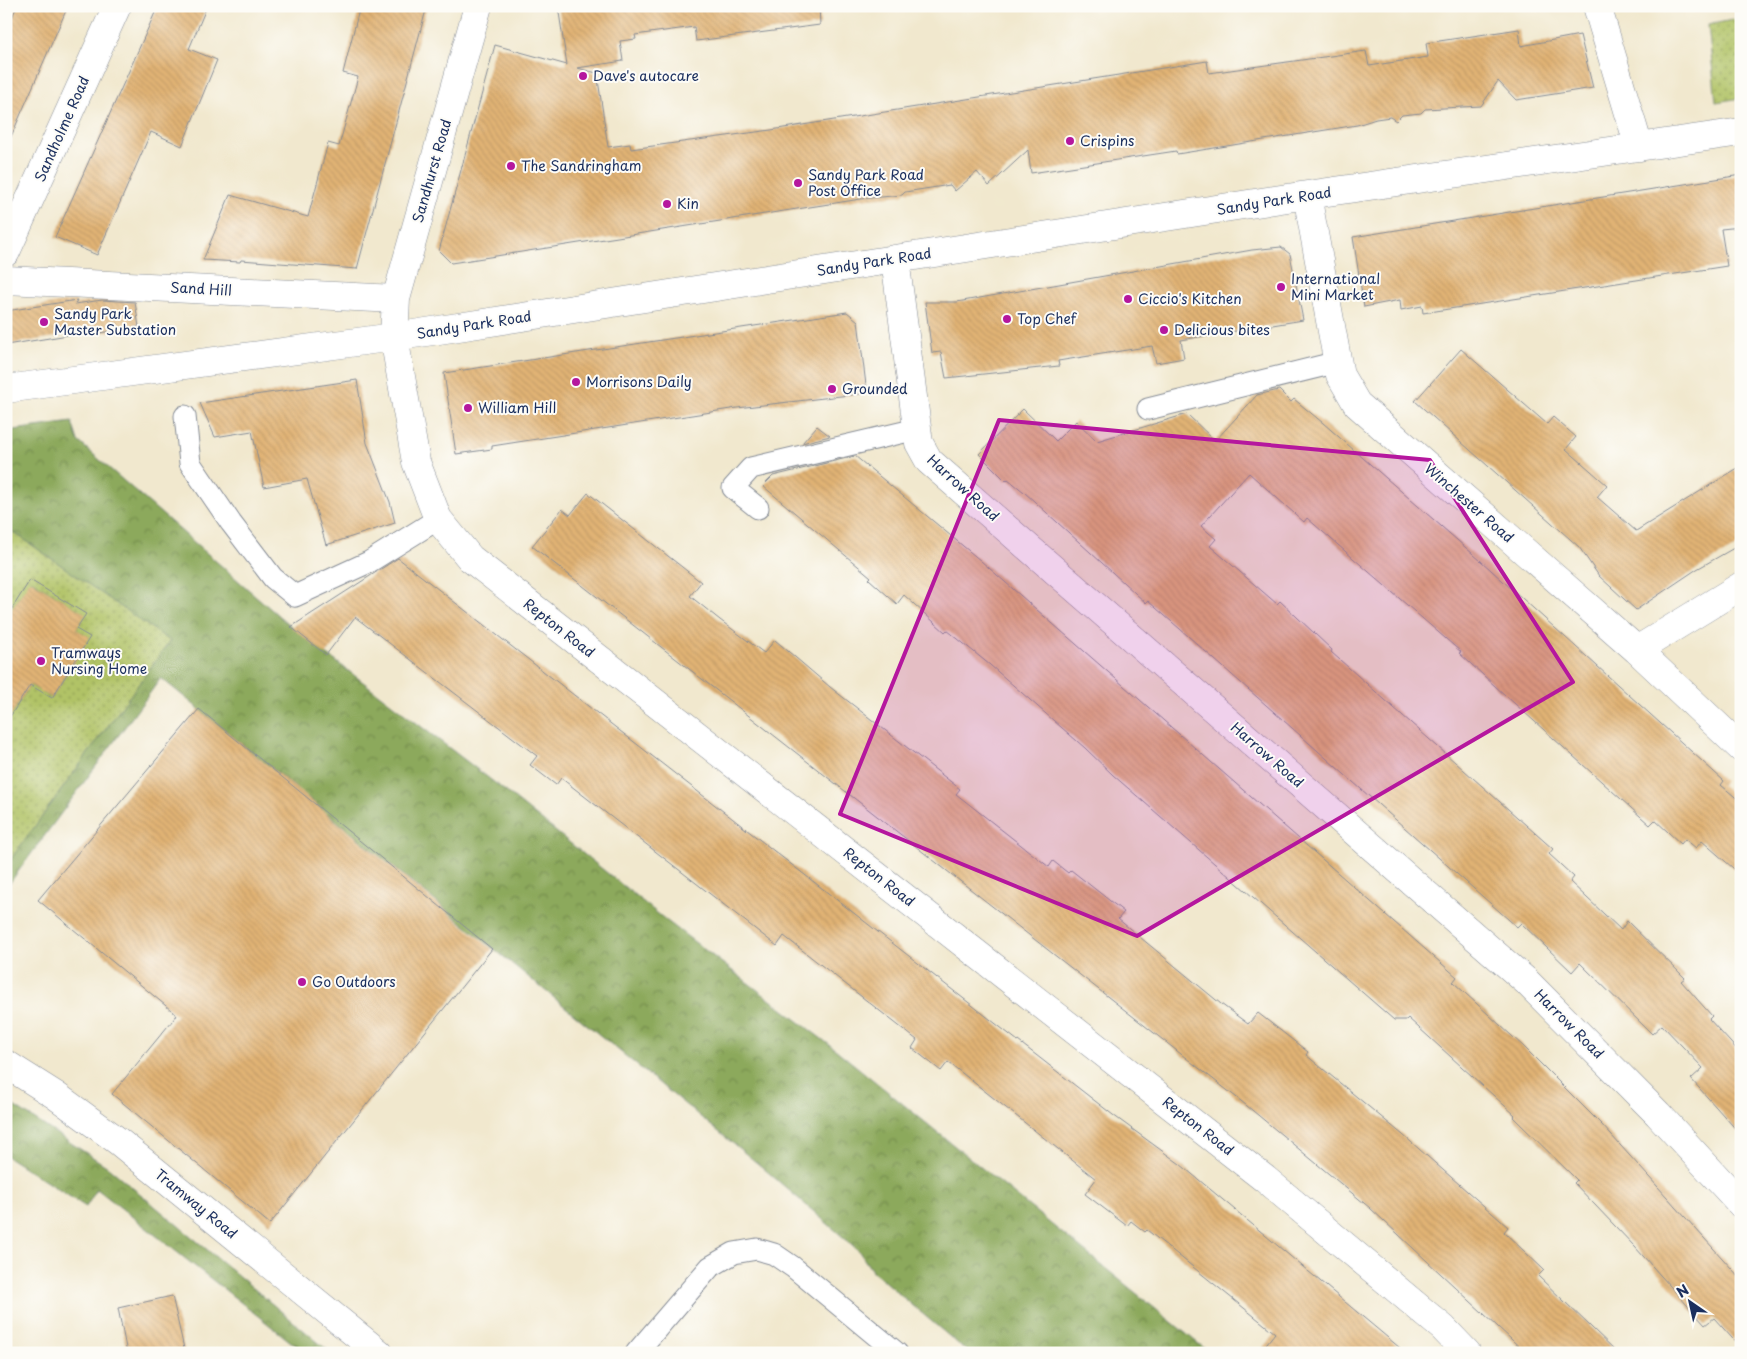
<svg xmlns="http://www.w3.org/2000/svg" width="1747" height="1359" viewBox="0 0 1747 1359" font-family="'Playpen Sans',sans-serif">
<defs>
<pattern id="grass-dots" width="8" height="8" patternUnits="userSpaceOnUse" patternTransform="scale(1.25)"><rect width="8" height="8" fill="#b1c366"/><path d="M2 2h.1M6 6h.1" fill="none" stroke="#8f9f57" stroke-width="1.8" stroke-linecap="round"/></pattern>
<pattern id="forest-crowns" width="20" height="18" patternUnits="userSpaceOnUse" patternTransform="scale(1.25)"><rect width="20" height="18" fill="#8ca95b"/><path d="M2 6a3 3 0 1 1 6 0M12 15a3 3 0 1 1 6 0" fill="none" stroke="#728a4e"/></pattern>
<pattern id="building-back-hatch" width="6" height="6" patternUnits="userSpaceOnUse" patternTransform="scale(1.25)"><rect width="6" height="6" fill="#e1b374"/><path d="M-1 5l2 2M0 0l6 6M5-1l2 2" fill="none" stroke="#c09a67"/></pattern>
</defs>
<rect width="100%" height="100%" fill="#fdfcf7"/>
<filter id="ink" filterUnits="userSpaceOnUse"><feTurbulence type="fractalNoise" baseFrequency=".02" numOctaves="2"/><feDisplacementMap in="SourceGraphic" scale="10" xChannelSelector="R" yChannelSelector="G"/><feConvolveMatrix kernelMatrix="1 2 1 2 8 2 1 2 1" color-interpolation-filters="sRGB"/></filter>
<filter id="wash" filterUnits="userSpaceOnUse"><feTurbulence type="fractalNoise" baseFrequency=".0096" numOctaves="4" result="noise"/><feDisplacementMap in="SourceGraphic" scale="20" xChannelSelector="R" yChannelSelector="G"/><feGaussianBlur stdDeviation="1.12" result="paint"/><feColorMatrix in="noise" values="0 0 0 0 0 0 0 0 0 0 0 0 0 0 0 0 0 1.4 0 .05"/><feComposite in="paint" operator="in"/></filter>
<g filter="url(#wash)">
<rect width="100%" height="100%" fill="#f1e8ce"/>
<path fill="url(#grass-dots)" stroke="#667962" d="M1737,19L1741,42V98L1716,102L1708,25Z
M6,527L171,640L6,866V723L30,685L52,698L89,637L76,629L85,614L31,580L6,618Z"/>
<path fill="url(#forest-crowns)" stroke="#546c5c" d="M72,422L78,441L295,630L499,786L667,921L835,1049L1210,1353H969L872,1271L858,1250L762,1167L161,678L6,888V866L170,641L6,527V431Z
M6,1101L108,1167L331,1353H305L97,1189L86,1207L6,1156Z"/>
<g id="blocks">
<path fill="url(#building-back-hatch)" d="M17,6H68L6,148V31Z
M158,6H207L189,49L217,60L182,146L151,132L97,255L55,237Z
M360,6H427L357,269L241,260L240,262L203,260L230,195L308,217L328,143L339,146L358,77L343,73Z
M558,6H819L820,25L696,41L694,27L635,35L636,39L620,41L623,61L577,68L597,73L608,147L630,144L631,149L771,130L1207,61L1209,73L1366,51L1369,66L1428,57L1426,43L1519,29L1521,46L1580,35L1593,88L1516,100L1498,81L1481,106L1425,109L1421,113L1402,115L1396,121L1390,117L1376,119L1357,125L1177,154L1176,151L1031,173L1028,150L989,186L977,172L955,191L950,185L905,192L902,195L861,199L451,263L439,251L495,45L567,65Z
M1741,175V227L1721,229L1727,266L1423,313L1422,306L1401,310L1400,300L1364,307L1353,237Z
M1281,247L1290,254L1303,320L1181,340L1184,358L1156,363L1152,346L1058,361L1059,366L946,378L941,352L932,353L925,302H957L1252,250Z
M77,300L75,304L102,300L135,302L139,327L93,334V331L6,345V311Z
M847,312L858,321L867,393L737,408L492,446V449L456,454L444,373Z
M1461,349L1547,424L1553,417L1576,437L1566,449L1607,485L1597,497L1636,531L1741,466V544L1697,569L1636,610L1599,576L1579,547L1415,401Z
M357,380L367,443L390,502L395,523L326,545L307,479L264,487L252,431L215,437L200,403Z
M1279,390L1291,402L1294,399L1323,423L1481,561L1724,781L1721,785L1741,802V875L1702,841L1696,848L1685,839L1681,844L1655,820L1650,825L1495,686L1459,653L1461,652L1307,518L1304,522L1249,473L1201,526L1216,539L1210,546L1277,604L1280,601L1332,650L1331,652L1553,849L1549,854L1574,877L1570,882L1621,930L1627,921L1685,978L1681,981L1712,1016L1709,1019L1741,1054V1135L1691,1079L1703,1068L1662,1025L1652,1034L1580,963L1572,972L1521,923L1517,927L1188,636L1148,601L1146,603L1024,492L1008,479L1006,481L979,454L1023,409L1056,441L1076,421L1097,441L1187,414L1215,441L1257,395Z
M817,426L830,436L802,443Z
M855,456L981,561L1457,977L1453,982L1524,1047L1602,1125L1741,1279V1348L1714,1318L1705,1325L1635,1247L1574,1183L1577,1180L1513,1117L1515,1115L1408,1018L1406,1020H1394L1113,775L1085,748L990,665L947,630L945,632L904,595L897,604L869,579L871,577L763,486L773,476Z
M588,493L701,582L690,596L720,620L764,653L775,640L830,687L960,789L956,794L1049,867L1053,861L1068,873L1071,870L1124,912L1118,919L1221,1004L1248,1024L1258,1013L1308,1052L1306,1055L1403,1135L1508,1227L1504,1232L1544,1270L1538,1276L1618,1353H1526L1370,1208L1241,1101L532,546L562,509L570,515Z
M398,558L1113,1115L1180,1164L1406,1353H1259L1275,1333L1147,1230L1145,1232L1131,1221L1127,1226L1085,1194L1096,1179L948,1062L941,1071L912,1048L917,1040L784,936L777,946L561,778L556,785L530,765L537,756L355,617L326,655L291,627Z
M30,580L86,614L76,629L90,637L52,698L30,685L6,723V618Z
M199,709L492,949L270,1224L112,1094L177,1015L38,900Z
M172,1296L185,1353H127L118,1308Z"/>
</g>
</g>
<g filter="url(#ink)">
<use href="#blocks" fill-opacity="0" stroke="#868c96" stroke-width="1"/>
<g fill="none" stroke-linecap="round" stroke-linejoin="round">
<defs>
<path id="service" d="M1148,409L1338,362
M185,416L190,463L231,523L273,578L295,596L369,562L438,519
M758,508L733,488L751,468L917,429
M636,1353L710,1267L734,1253L757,1249L774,1254L793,1267L897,1353"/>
<path id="minor" d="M478,6L396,299L394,337L416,462L438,519L470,558L1265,1179L1443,1328L1467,1353
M1597,6L1639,147
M1307,195L1340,375L1357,404L1637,650L1741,748
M6,252L117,6
M895,259L919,443L929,461L1526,981L1658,1114L1741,1204
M6,280L396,299
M6,389L394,337L1307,195L1741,132
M1637,650L1741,586
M6,1064L55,1095L118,1141L379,1353"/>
</defs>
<use href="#service" stroke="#868c96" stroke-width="23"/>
<use href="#minor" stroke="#868c96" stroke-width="29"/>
<use href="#service" stroke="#fff" stroke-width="21"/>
<use href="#minor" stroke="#fff" stroke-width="28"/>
</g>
</g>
<path fill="#b5179e" fill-opacity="0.2" stroke="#b5179e" stroke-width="4" stroke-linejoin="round" d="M999,420L1430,460L1573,682L1137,936L840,814Z"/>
<g fill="#b5179e" stroke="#fdfcf7" stroke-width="2">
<circle cx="583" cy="76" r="5"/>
<circle cx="1070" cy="141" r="5"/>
<circle cx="511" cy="166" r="5"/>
<circle cx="798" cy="183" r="5"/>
<circle cx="667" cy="204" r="5"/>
<circle cx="1281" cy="287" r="5"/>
<circle cx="1128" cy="299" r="5"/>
<circle cx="1007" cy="319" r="5"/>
<circle cx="44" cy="322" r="5"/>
<circle cx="1164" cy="330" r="5"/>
<circle cx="576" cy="382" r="5"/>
<circle cx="832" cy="389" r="5"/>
<circle cx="468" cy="408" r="5"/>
<circle cx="41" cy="661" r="5"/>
<circle cx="302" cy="982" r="5"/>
</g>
<g text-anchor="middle" stroke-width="4" stroke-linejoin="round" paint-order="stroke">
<g font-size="14" fill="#1b2f5e" stroke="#fdfcf7" text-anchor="start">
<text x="593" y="81">Dave's autocare</text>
<text x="1080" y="146">Crispins</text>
<text x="521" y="171">The Sandringham</text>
<text x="808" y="180">Sandy Park Road<tspan x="808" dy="16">Post Office</tspan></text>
<text x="677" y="209">Kin</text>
<text x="1291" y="284">International<tspan x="1291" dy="16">Mini Market</tspan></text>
<text x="1138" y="304">Ciccio's Kitchen</text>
<text x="54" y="319">Sandy Park<tspan x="54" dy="16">Master Substation</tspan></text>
<text x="1017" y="324">Top Chef</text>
<text x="1174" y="335">Delicious bites</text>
<text x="586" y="387">Morrisons Daily</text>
<text x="842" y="394">Grounded</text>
<text x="478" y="413">William Hill</text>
<text x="51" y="658">Tramways<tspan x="51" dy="16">Nursing Home</tspan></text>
<text x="312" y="987">Go Outdoors</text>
</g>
<g font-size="14" fill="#1b2f5e" stroke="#fdfcf7">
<text transform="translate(62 129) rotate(-66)" y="5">Sandholme Road</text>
<text transform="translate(432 171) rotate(-74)" y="5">Sandhurst Road</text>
<text transform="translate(1274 201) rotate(-9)" y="5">Sandy Park Road</text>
<text transform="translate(874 262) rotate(-9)" y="5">Sandy Park Road</text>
<text transform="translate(201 289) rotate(3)" y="5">Sand Hill</text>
<text transform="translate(474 325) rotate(-9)" y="5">Sandy Park Road</text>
<text transform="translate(963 488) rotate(42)" y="5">Harrow Road</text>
<text transform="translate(1469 503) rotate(41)" y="5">Winchester Road</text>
<text transform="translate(559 628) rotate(38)" y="5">Repton Road</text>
<text transform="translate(1267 755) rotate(41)" y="5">Harrow Road</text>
<text transform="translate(879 877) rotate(38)" y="5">Repton Road</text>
<text transform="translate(1569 1024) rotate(45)" y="5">Harrow Road</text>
<text transform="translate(1198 1126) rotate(38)" y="5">Repton Road</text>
<text transform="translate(196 1204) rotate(39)" y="5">Tramway Road</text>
</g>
</g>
<rect width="1747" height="1359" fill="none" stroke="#fdfcf7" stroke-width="25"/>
<g transform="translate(1690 1302) rotate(326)" stroke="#fdfcf7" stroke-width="4" paint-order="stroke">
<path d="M0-4L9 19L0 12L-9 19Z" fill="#1b2f5e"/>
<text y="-8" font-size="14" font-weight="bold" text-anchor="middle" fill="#1b2f5e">N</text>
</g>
</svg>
